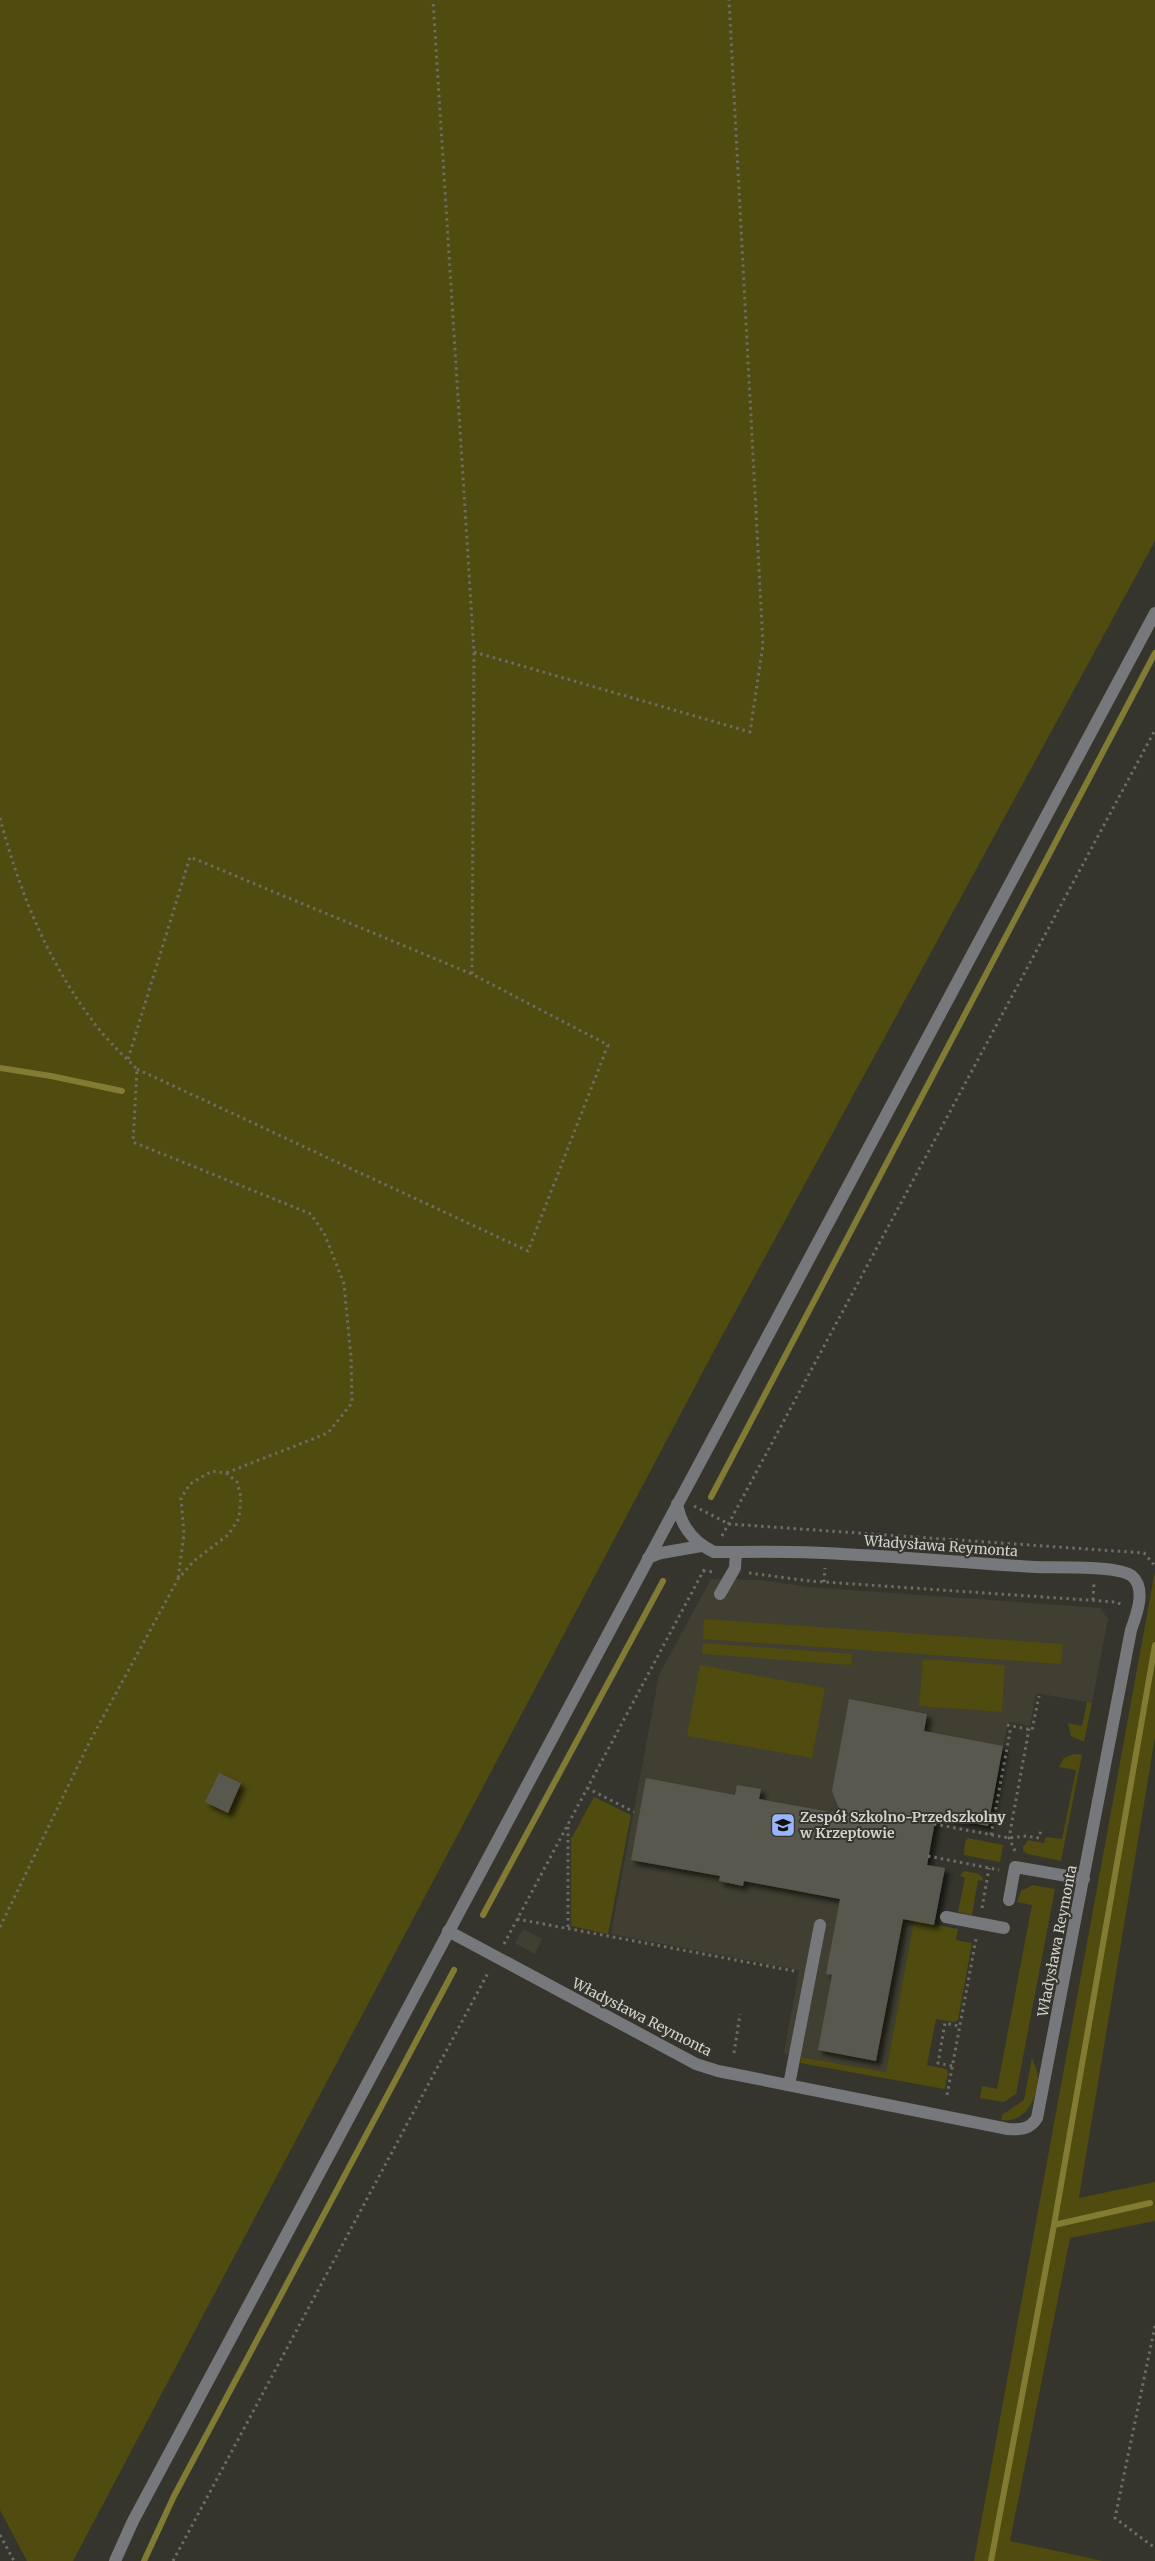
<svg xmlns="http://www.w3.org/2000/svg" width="1155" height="2561" viewBox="0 0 1155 2561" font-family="Merriweather,serif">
<defs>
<filter id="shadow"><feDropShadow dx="4.5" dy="4.5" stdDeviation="2.5" flood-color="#0009"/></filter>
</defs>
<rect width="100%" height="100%" fill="#35352e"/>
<path fill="#403f31" d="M711,1579L758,1580L809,1587L1100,1608L1108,1619L1092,1703L1036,1693L1030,1726L1008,1722L988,1826L936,1816L927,1865L945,1868L934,1925L914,1922L886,2072L784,2054L799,1970L611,1934L659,1675Z
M523,1929L542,1939L535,1954L515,1943Z"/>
<path fill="#504b0f" d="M0,0H1155V541L715,1349L73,2561H27L0,2510Z
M1155,1571V1737L1079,2198L1155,2182V2221L1070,2238L1010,2541L1103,2561H974Z
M704,1619L1063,1644L1061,1664L703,1639Z
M703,1643L852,1654L851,1665L702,1654Z
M923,1659L1005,1665L1002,1712L919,1706Z
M700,1665L825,1688L812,1758L687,1736Z
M1087,1702L1092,1703L1084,1742L1071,1736L1068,1723L1082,1726Z
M1074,1754L1082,1755L1061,1861L1028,1854L1023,1851V1847L1028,1840L1044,1843L1046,1837L1062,1839L1076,1770L1059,1767L1064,1758Z
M594,1797L631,1815L608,1934L571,1926V1839Z
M968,1838L1003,1845L1000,1862L964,1855L965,1842Z
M964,1871C972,1873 983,1872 983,1881L978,1880L972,1915L958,1912L965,1878L960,1876Z
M1033,1885L1055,1889L1016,2094L1004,2102L980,2098L982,2086L997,2089L1032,1905L1017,1902L1021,1891Z
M914,1921L958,1929L956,1940L972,1943L958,2020L954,2022L936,2019L927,2065L946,2069L948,2072L945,2089L800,2063L801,2057L886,2072Z
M1032,2058C1034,2064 1038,2071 1038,2077C1038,2098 1025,2124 1001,2120L1002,2115L1024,2100Z"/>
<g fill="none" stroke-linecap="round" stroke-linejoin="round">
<path stroke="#817b34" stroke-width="6" d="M0,1068L51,1076L122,1091
M711,1497L1155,653
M483,1915L663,1581
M1054,2225L1150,2203
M144,2561L174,2496L454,1970
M991,2561L1054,2225L1155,1645"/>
</g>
<path fill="#58584f" filter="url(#shadow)" d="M849,1699L927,1714L924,1731L1003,1746L988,1826L936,1816L927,1865L945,1868L934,1925L903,1919L876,2061L818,2050L832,1975L826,1974L840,1899L744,1881L743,1886L719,1881L720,1876L631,1860L646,1778L735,1795L737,1785L761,1789L759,1799L841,1814L832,1791Z
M219,1773L241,1783L228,1813L205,1802Z"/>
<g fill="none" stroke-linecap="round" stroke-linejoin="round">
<path stroke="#6d6d67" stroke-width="3" stroke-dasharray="2.5 4" stroke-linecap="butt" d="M474,652L750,732L763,645L729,0
M0,818C20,894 49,965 98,1028C110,1043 124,1056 137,1069L133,1142L311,1214L325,1235L344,1284L351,1357L352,1403L328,1433L226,1473
M128,1059L190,857L472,974
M137,1069L528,1251L608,1045L472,974L474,652L433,0
M694,1506L729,1524L1144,1553L1155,1566
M722,1536L1155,730
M703,1571L715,1572
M749,1573L810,1581L1116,1602L1123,1605
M824,1582L825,1568
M1093,1600L1094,1583
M1007,1725L1032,1730L1039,1696
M587,1788L634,1812
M934,1824L1009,1838L1026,1836L1039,1838L1041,1830
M568,1827V1928
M991,1835L1011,1726
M1015,1851L1009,1838L1029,1729
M928,1856L999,1870
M982,1908L989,1868
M517,1919L794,1971
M0,1927L89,1743L178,1579L194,1561L229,1534L239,1518L241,1497L237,1482L226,1473L212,1471L190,1484L181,1498L184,1534L178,1579
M504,1944L706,1566
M734,2053L740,2014
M952,2066L938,2063L945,2023L959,2026
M947,2095L976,1939
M1155,2326L1115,2518L1155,2548
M0,2535L14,2561
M173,2561L489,1971"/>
<path stroke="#77787c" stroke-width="12" d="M648,1558L661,1553L701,1546
M720,1594L735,1568L736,1552
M1009,1900L1015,1867L1084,1879
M946,1917L1004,1928
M448,1931L696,2064L718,2071L1008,2129C1021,2130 1030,2129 1037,2118L1131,1630C1136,1616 1147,1589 1132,1576C1118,1565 1056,1568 1035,1567C965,1563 894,1556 824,1553C787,1551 750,1552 714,1552C693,1542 681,1526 677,1504
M789,2085L820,1925
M115,2561L133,2521L1155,613"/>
</g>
<defs>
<symbol id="school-square" viewBox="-11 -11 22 22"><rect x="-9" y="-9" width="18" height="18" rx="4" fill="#99b5fd" stroke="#35352e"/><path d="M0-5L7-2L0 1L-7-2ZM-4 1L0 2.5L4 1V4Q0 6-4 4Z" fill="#111"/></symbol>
</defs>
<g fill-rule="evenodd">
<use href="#school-square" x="769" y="1811" width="28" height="28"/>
</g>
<g text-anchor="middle" stroke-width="4" stroke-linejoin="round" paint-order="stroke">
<g font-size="14" fill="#d2d1cd" stroke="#35352e">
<text transform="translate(941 1546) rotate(4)" y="5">Władysława Reymonta</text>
<text transform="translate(1057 1941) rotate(-79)" y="5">Władysława Reymonta</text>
<text transform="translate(642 2017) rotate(27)" y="5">Władysława Reymonta</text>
</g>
<g font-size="14" font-weight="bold" fill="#d2d1cd" stroke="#35352e" text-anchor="start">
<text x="800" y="1822">Zespół Szkolno-Przedszkolny<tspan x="800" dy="16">w Krzeptowie</tspan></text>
</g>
</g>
</svg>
